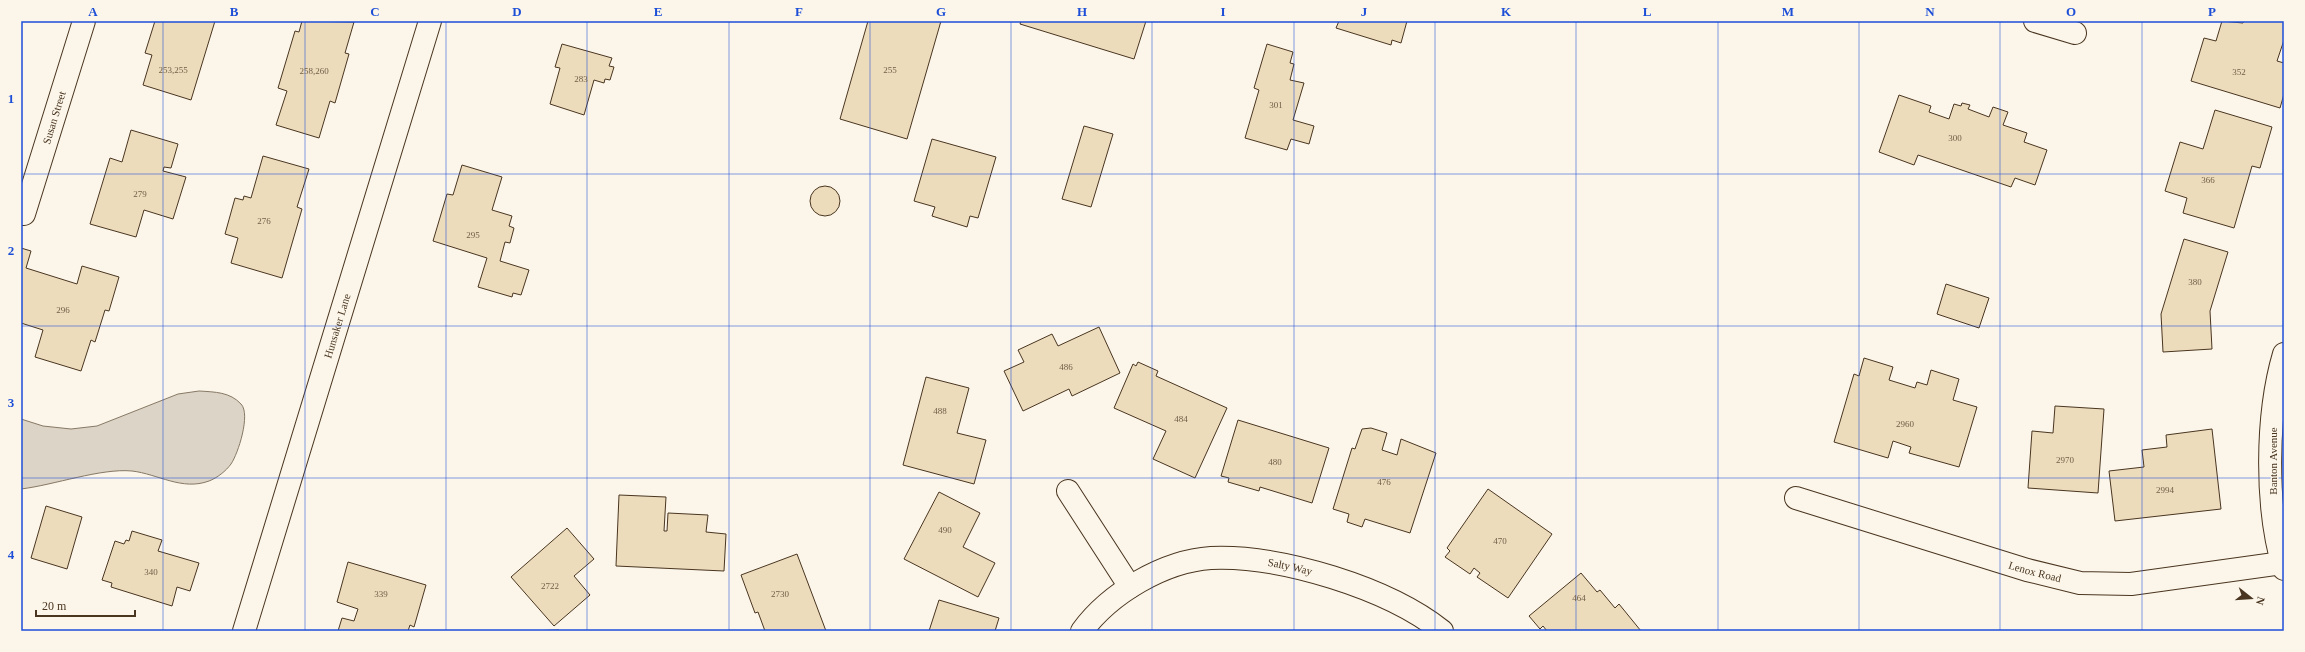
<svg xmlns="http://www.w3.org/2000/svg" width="2305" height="652" viewBox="0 0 2305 652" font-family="'Times New Roman',serif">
<rect width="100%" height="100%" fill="#fbf6e9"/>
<path fill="#dcd4c6" stroke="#887966" d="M199,391C215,392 230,392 241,404C251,414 238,454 231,464C226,471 217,478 209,481C182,491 158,474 132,471C101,468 54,485 21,489V419L43,426L71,429L97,426L178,394Z"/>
<path fill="#ecdcbc" stroke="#4a3520" d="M155,21H215L191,100L143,85L152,55L145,53Z
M302,21L354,22L345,53L349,54L335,103L330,101L319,138L276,125L287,91L278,88L295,31L299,32Z
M868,21H941L907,139L840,119Z
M1021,21H1146L1134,59L1020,24Z
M1339,21H1407L1401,43L1392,40L1391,45L1336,28Z
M2222,21L2243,23L2244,21H2284V40L2277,61L2284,63V94L2280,108L2191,81L2204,38L2216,41Z
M562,44L612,58L609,66L614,67L610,80L605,79L604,83L594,80L584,115L550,104L560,68L555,67Z
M1267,44L1293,52L1290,63L1294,64L1290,80L1304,83L1293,120L1314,126L1309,144L1291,139L1287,150L1245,138L1259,90L1254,88Z
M1899,95L1931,106L1929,112L1949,119L1954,104L1961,106L1962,103L1970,105L1968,109L1989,117L1993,107L2008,112L2003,125L2027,133L2024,142L2047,150L2035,185L2015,178L2011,187L1918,155L1914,165L1879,152Z
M2215,110L2272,127L2260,168L2252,166L2234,228L2183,213L2187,198L2165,191L2180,142L2203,149Z
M1084,126L1113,134L1091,207L1062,199Z
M131,130L178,144L171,168L164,167L163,171L186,177L173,219L144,210L136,237L90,224L110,158L122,162Z
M932,139L996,157L978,218L970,216L967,227L932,216L935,207L914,201Z
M263,156L309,169L297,207L302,209L282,278L231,263L238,238L225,234L235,198L243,200L244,196L251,198Z
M462,165L502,177L492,210L512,216L509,226L514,228L510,243L505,242L500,261L529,270L521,295L513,293L512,297L478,287L487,258L433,241L447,194L453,195Z
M810 201a15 15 0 1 1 30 0a15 15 0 1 1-30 0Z
M2184,239L2228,252L2210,311L2212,349L2163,352L2161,314Z
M21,248L31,251L26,268L77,284L82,266L119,277L109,311L105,310L95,342L91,340L81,371L35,357L43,330L21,323Z
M1946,284L1989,298L1979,328L1937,314Z
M1099,327L1120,373L1072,396L1069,389L1023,411L1004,371L1024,362L1018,350L1052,334L1058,346Z
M1864,358L1893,367L1889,380L1915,388L1917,382L1927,385L1931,370L1959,379L1953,400L1977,407L1959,467L1909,453L1911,447L1893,441L1888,458L1834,442L1854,374L1859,376Z
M1138,362L1158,371L1156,376L1227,408L1195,478L1153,459L1166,431L1114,408L1133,364L1136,366Z
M926,377L969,388L957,433L986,440L974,484L903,465Z
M2055,406L2104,409L2098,493L2028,488L2032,431L2053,433Z
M1238,420L1329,448L1312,503L1260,487L1259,491L1228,482L1229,478L1221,476Z
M1371,428L1387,433L1382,450L1397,455L1401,439L1436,453L1410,533L1365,519L1362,527L1347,522L1349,514L1333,509L1352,448L1355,449L1362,429Z
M2212,429L2221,509L2115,521L2109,471L2144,467L2142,450L2167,447L2166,435Z
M1488,489L1552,534L1508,598L1477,577L1480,573L1474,568L1470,574L1445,557L1450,551L1447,548Z
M939,492L980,513L963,547L995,563L978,597L904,559Z
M619,495L666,497L664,531H667L668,513L708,515L706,532L726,534L724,571L616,566Z
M46,506L82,517L67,569L31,558Z
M567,528L594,559L574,576L590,595L554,626L511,577Z
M132,531L162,540L158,551L199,563L190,591L177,587L172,606L111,587L112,583L102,580L115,541L124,544L126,540L129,541Z
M797,554L826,631H765L758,612L755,613L741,575Z
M348,562L426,585L414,627L410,625L408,631H338L342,618L354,621L358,609L337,602Z
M1581,573L1597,592L1600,590L1615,608L1619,604L1641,631H1547L1543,626L1540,629L1529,616Z
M939,600L999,618L995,631H929Z
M559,630V631H529Z"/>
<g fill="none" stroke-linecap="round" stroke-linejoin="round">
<defs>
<g id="minor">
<path d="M2035,21L2075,33"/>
<path id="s1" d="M24,214L84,21"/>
<path d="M2284,354C2266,415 2265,508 2284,569"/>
<path d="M1068,491L1130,587"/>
<path id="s2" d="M1796,498L2027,570L2080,583L2131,584L2282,563"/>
<path id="s3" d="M244,631L430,21"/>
<path id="s4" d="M1082,631C1110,593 1164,561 1211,558C1281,555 1388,588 1442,631"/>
</g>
</defs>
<use href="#minor" stroke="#4a3520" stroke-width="24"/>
<use href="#minor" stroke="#fbf6e9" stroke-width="22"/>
</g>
<path fill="none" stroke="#1d4ed8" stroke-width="1" stroke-opacity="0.55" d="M163,21V631M305,21V631M446,21V631M587,21V631M729,21V631M870,21V631M1011,21V631M1152,21V631M1294,21V631M1435,21V631M1576,21V631M1718,21V631M1859,21V631M2000,21V631M2142,21V631M21,174H2284M21,326H2284M21,478H2284"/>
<g text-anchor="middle" stroke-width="3" stroke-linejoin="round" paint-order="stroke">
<g font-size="9" fill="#725f47">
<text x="173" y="73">253,255</text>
<text x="890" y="73">255</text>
<text x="314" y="74">258,260</text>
<text x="2239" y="75">352</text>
<text x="581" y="82">283</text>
<text x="1276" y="108">301</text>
<text x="1955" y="141">300</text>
<text x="2208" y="183">366</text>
<text x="140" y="197">279</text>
<text x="264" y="224">276</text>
<text x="473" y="238">295</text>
<text x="2195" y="285">380</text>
<text x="63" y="313">296</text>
<text x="1066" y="370">486</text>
<text x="940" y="414">488</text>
<text x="1181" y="422">484</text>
<text x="1905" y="427">2960</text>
<text x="2065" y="463">2970</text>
<text x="1275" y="465">480</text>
<text x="1384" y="485">476</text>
<text x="2165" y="493">2994</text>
<text x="945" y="533">490</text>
<text x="1500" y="544">470</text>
<text x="151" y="575">340</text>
<text x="550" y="589">2722</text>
<text x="381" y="597">339</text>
<text x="780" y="597">2730</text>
<text x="1579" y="601">464</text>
</g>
<g font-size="11" fill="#4a3520" stroke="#fbf6e9">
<text dy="4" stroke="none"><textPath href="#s1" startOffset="101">Susan Street</textPath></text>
<text dy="4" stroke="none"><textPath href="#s3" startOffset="319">Hunsaker Lane</textPath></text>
<text transform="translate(2273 461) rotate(-90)" y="4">Banton Avenue</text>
<text dy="4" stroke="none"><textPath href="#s4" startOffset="232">Salty Way</textPath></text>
<text dy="4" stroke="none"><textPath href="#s2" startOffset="250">Lenox Road</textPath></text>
</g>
</g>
<rect width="2305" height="652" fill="none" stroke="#fbf6e9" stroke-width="44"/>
<g transform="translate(2251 598) rotate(107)" stroke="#fbf6e9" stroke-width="3" paint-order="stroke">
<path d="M0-3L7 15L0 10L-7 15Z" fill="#4a3520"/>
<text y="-6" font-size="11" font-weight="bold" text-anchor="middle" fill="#4a3520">N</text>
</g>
<path d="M36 610v6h99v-6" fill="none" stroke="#4a3520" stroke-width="2"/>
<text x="42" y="610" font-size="12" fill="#4a3520" stroke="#fbf6e9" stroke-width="3" paint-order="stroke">20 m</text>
<rect x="22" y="22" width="2261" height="608" fill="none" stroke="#1d4ed8" stroke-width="1.5"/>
<g font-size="13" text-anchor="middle" font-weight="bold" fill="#1d4ed8">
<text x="93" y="16">A</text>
<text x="234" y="16">B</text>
<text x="375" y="16">C</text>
<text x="517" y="16">D</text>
<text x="658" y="16">E</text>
<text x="799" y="16">F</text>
<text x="941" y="16">G</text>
<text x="1082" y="16">H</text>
<text x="1223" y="16">I</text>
<text x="1364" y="16">J</text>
<text x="1506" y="16">K</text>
<text x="1647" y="16">L</text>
<text x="1788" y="16">M</text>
<text x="1930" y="16">N</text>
<text x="2071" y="16">O</text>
<text x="2212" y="16">P</text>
<text x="11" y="103">1</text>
<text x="11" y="255">2</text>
<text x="11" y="407">3</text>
<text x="11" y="559">4</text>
</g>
</svg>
